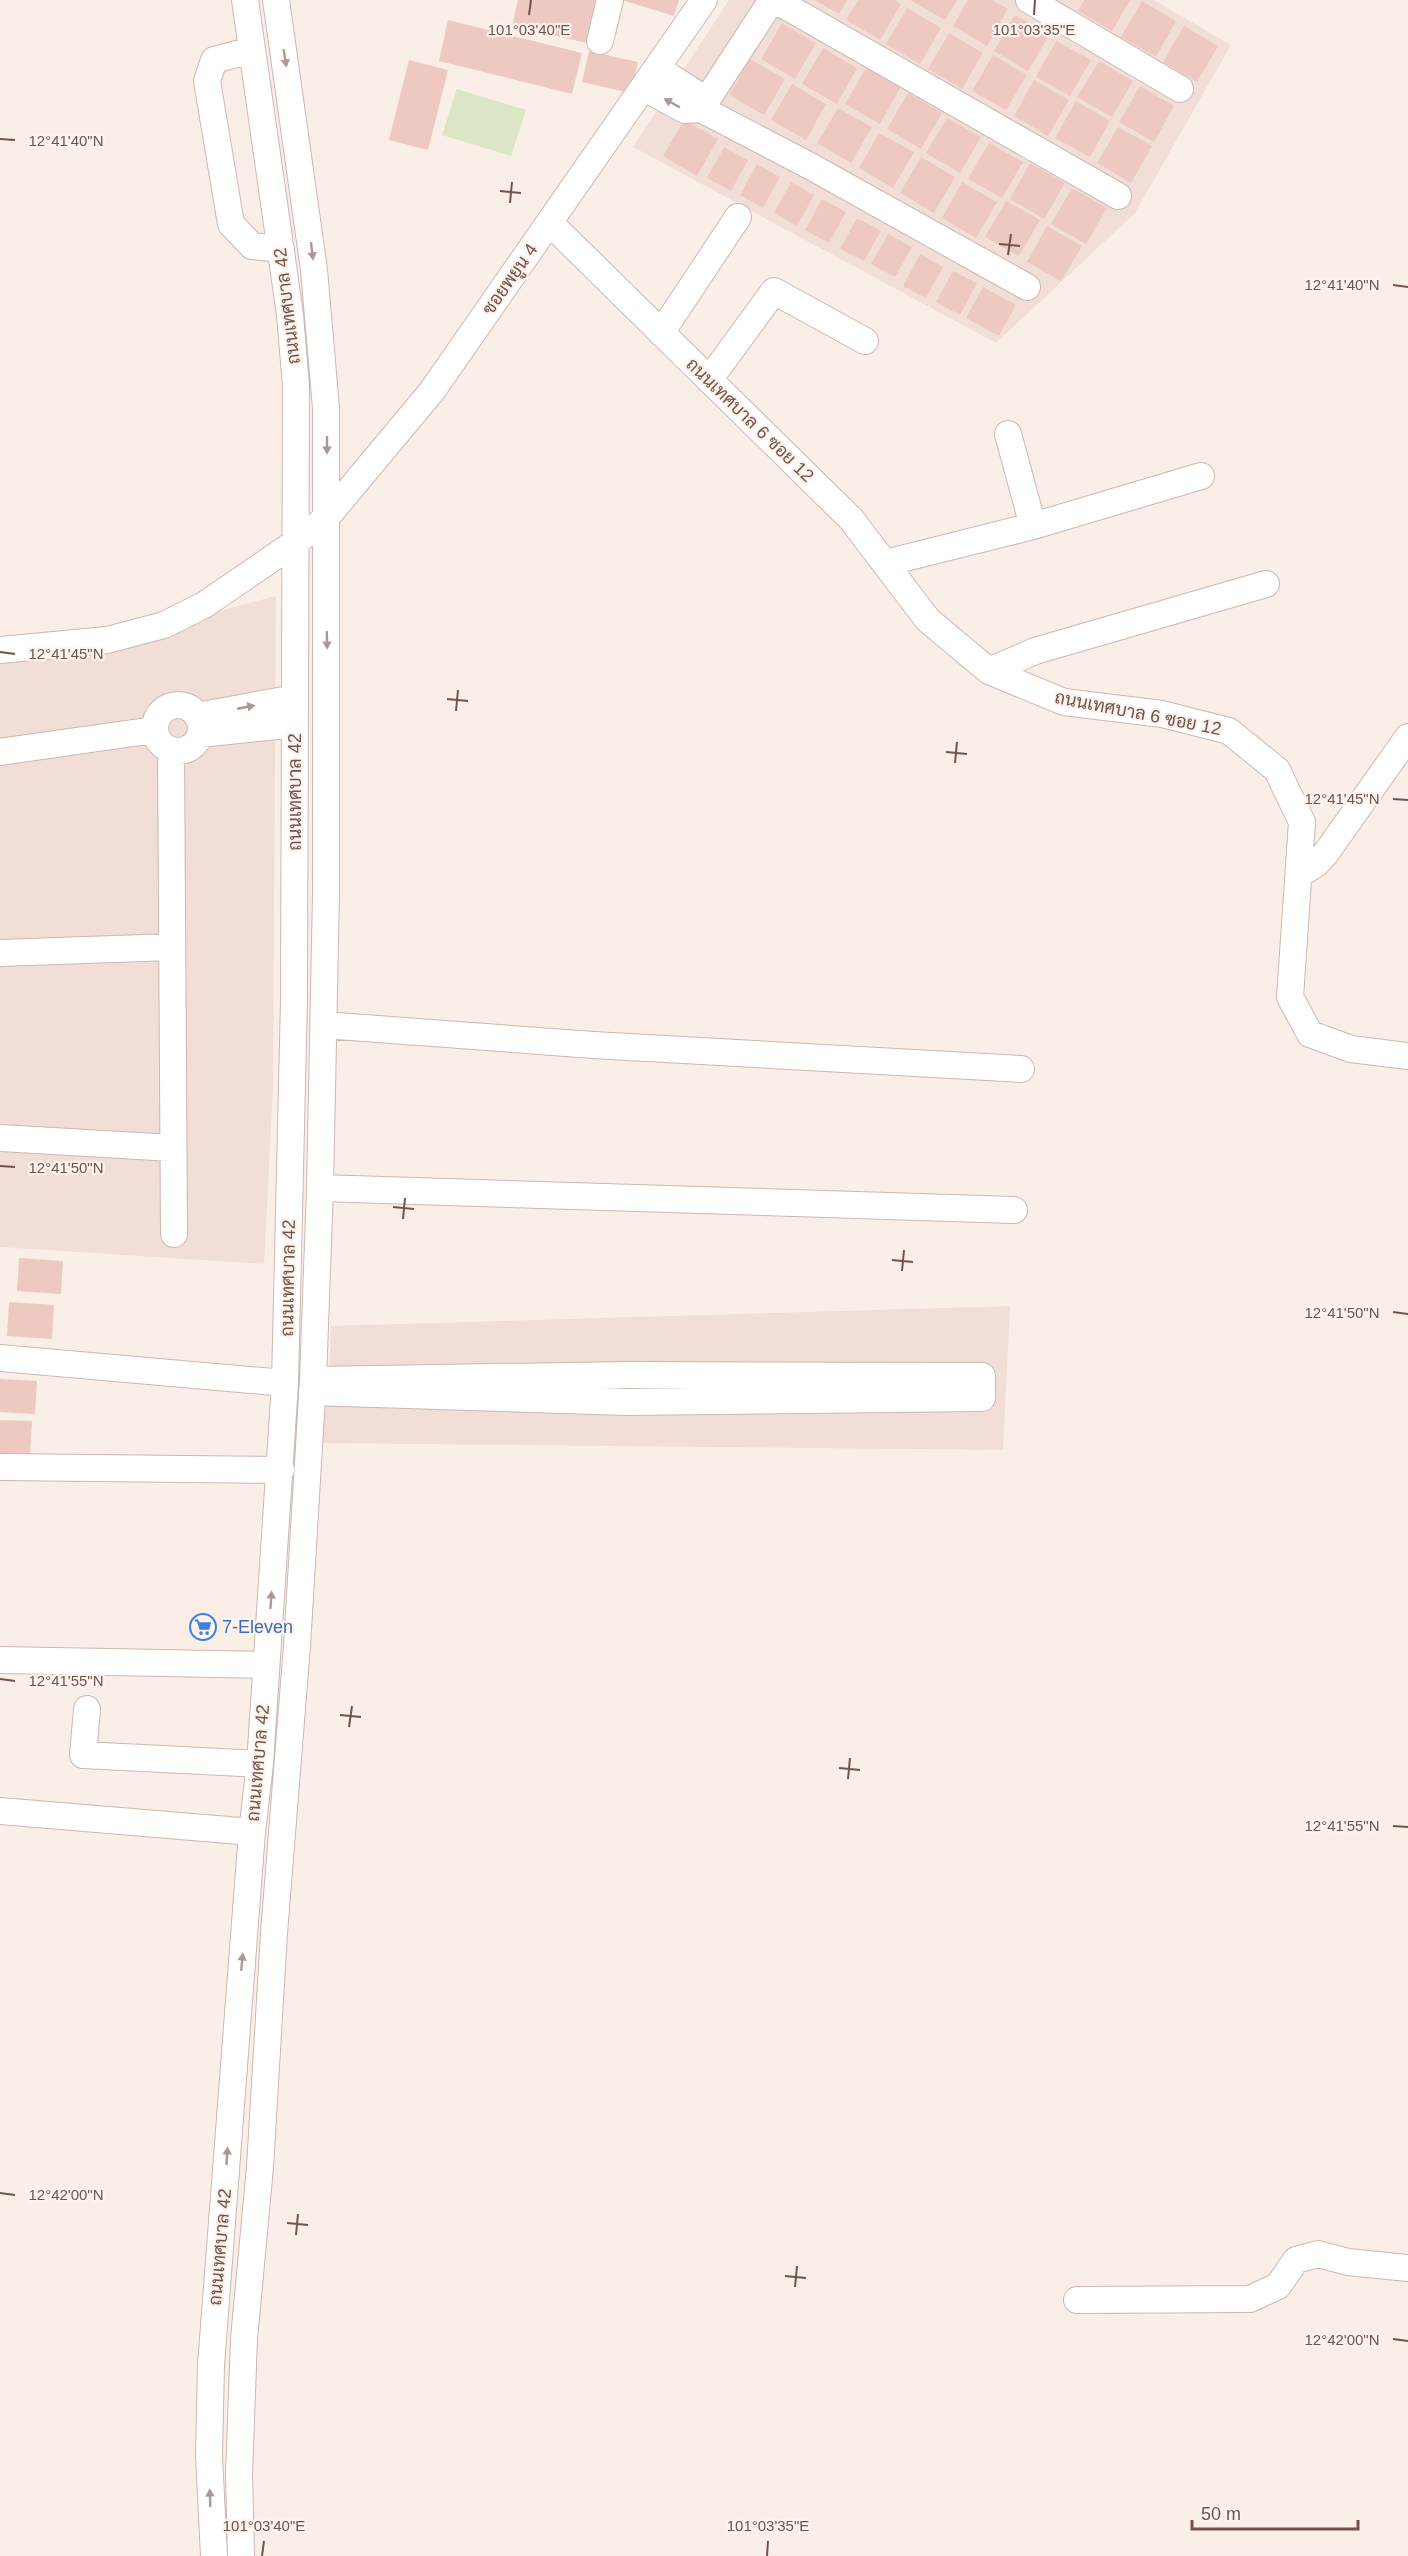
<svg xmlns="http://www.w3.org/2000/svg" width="1408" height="2556" viewBox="0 0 1408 2556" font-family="Helvetica,Sarabun,sans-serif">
<rect width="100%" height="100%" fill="#faefe7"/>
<path fill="#f1dfd7" d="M729,0H1154L1231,45L1135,213L996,343L633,147Z
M276,596L273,1087L264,1264L0,1247V652L155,628Z
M1010,1306L1003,1450L323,1443V1422L328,1398L331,1326Z"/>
<path fill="#dbe6c7" d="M457,89L526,110L511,156L442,135Z"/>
<path fill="#edc9c2" d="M518,0H596L587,43L512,26Z
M622,0H679L674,16Z
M814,0H847L839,14Z
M858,0H895L901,4L880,40L846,20Z
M910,0H957L945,20Z
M968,0H992L1008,9L987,46L953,26Z
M1084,0H1130L1112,31L1078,11Z
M1142,1L1176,21L1156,57L1121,37Z
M907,8L941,28L920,64L886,44Z
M1015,15L1049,35L1028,71L994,51Z
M448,20L582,53L572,94L439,61Z
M782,23L816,43L795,79L761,59Z
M1184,26L1218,46L1197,82L1163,62Z
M949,33L983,53L962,89L928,69Z
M1056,41L1091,60L1070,96L1036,77Z
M823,48L857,68L837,104L802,84Z
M589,51L638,62L630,93L582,82Z
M993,55L1027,75L1006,110L972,91Z
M750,59L785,79L764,115L729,95Z
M409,60L448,70L428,150L389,140Z
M1099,61L1133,81L1112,117L1077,97Z
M866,68L900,88L880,124L845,104Z
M1034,80L1069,100L1048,136L1014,116Z
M792,84L826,104L806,140L771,120Z
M1140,86L1174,106L1154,142L1119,122Z
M908,93L942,113L921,149L887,129Z
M1076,101L1110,121L1090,157L1055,138Z
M838,108L872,127L851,163L817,143Z
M947,118L981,137L960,173L926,153Z
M684,120L718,139L697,176L663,156Z
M1118,127L1152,146L1131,183L1097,163Z
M879,133L914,152L893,188L859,168Z
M989,143L1023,162L1002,198L968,179Z
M724,147L748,160L731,191L707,178Z
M921,157L955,177L934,213L900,193Z
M1030,163L1065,183L1044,219L1010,199Z
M757,164L780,177L763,208L740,195Z
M791,182L814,195L797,226L774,213Z
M962,182L997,202L976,238L942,218Z
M1072,188L1107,208L1086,244L1051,224Z
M822,199L846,212L829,243L805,230Z
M1006,201L1040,220L1019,256L985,237Z
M857,218L881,231L864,261L840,249Z
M1047,226L1082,246L1061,281L1027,262Z
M888,234L912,247L895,277L871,264Z
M920,254L943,267L926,298L903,286Z
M953,271L977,283L960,315L936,302Z
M983,287L1016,305L999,336L966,318Z
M19,1258L63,1261L61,1294L17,1291Z
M9,1302L54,1305L52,1339L7,1336Z
M0,1379L37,1381L35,1414L0,1412Z
M0,1420L32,1421L30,1454L0,1453Z"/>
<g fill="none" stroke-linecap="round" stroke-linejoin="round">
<defs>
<path id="minor" d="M775,0L1118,196
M1029,0L1180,89
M600,41L610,0
M252,50L214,60L207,81L231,224L252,246L281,249
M657,68L695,93L701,109
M644,88L685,110L701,109L810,166L1027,287
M701,109L772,0
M550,223L851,519L928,620L989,671L1064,702L1162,714L1229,731L1277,770L1302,822L1290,997L1310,1034L1351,1049L1408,1056
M661,333L738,217
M709,380L774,291L865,341
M1008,434L1033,526
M885,563L1033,526L1201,476
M0,650L107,640L164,625L204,605L296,542L326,518L432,391L704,0
M989,671L1035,651L1266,584
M155 728a23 23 0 1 1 46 0a23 23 0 1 1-46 0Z
M197,716L295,698
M200,734L295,724
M171,750L174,1234
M0,752L154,730
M1300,874L1316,864L1326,853L1408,737
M0,953L171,947
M324,1025L593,1045L1021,1069
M0,1138L173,1148
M320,1188L1014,1210
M0,1358L285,1383
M312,1392L626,1402L982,1398V1376L627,1375L313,1380
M0,1467L281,1470
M0,1660L266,1665
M87,1709L83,1755L260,1764
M0,1811L252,1832
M1077,2300L1250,2299L1278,2286L1296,2260L1318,2254L1348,2262L1408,2268
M214,2556L209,2456L211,2365L252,1832L260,1764L285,1383L294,999L296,386L290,315L245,0
M241,2556L239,2473L244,2339L260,2167L274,1933L297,1646L313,1380L320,1188L326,893V408L314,270L276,0"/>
</defs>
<use href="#minor" stroke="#cdb7b1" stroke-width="28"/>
<use href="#minor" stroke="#fff" stroke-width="26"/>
</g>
<defs><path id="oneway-solid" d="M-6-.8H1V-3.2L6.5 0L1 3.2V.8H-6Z" transform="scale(1.5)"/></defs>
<g fill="#aa9895">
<use href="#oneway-solid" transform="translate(285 58) rotate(81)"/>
<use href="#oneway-solid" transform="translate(672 103) rotate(-151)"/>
<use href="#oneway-solid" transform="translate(312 251) rotate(83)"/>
<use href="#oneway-solid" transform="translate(327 445) rotate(90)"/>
<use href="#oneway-solid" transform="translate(327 640) rotate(89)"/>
<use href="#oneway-solid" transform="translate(246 707) rotate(-11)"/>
<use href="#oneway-solid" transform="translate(271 1600) rotate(-86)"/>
<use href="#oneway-solid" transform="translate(242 1962) rotate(-85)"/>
<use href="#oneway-solid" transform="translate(227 2156) rotate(-86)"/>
<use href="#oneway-solid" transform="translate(210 2498) rotate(-92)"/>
</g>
<path fill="none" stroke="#71534e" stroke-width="2" d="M529,15L531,0M1034,15L1035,0M0,139L15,140M500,191L521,193M510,203L512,182M999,244L1020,246M1008,255L1011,234M1393,285L1408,287M0,652L15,654M447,699L468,701M456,711L458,690M946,752L967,754M955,763L957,742M1393,799L1408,800M0,1166L15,1167M393,1207L414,1209M403,1219L405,1198M892,1260L913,1262M902,1271L904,1250M1393,1312L1408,1314M0,1679L15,1681M340,1715L361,1717M349,1727L352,1706M839,1768L860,1770M848,1779L850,1758M1393,1826L1408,1827M0,2193L15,2195M287,2223L308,2225M296,2235L298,2214M785,2276L806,2278M795,2287L797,2266M1393,2339L1408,2341M262,2556L264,2541M767,2556L768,2541"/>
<defs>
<symbol id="supermarket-ring" viewBox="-11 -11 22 22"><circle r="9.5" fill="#fdf3ed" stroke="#3f7fe0" stroke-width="1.5"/><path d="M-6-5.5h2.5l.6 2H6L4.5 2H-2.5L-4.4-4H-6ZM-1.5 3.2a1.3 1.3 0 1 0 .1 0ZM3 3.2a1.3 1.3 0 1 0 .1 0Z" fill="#3f7fe0"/></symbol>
</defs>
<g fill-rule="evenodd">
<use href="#supermarket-ring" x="188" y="1612" width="30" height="30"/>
</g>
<g text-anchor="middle" stroke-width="4.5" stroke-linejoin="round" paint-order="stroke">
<g font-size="18" fill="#71534e" stroke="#fdf3ed">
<text transform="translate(510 279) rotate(-55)" y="6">ซอยพยูน 4</text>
<text transform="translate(287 306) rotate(-97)" y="6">ถนนเทศบาล 42</text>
<text transform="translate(750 420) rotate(44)" y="6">ถนนเทศบาล 6 ซอย 12</text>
<text transform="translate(1138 713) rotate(11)" y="6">ถนนเทศบาล 6 ซอย 12</text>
<text transform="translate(295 792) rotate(-90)" y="6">ถนนเทศบาล 42</text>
<text transform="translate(288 1278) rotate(-89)" y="6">ถนนเทศบาล 42</text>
<text transform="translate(258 1763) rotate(-85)" y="6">ถนนเทศบาล 42</text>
<text transform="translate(220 2247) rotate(-85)" y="6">ถนนเทศบาล 42</text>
</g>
<g font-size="18" fill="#366cbe" stroke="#fdf3ed" text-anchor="start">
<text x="222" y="1633">7-Eleven</text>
</g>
</g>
<g font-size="15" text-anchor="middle" fill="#71534e" stroke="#fdf3ed" stroke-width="4.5" stroke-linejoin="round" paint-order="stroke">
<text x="529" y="35">101°03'40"E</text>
<text x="1034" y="35">101°03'35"E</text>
<text x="66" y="146">12°41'40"N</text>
<text x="1342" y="290">12°41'40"N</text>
<text x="66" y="659">12°41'45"N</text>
<text x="1342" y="804">12°41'45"N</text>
<text x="66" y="1173">12°41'50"N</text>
<text x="1342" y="1318">12°41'50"N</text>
<text x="66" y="1686">12°41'55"N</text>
<text x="1342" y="1831">12°41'55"N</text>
<text x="66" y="2200">12°42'00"N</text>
<text x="1342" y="2345">12°42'00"N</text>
<text x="264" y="2531">101°03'40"E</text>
<text x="768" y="2531">101°03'35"E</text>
</g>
<path d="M1192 2520v9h166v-9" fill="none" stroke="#71534e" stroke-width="3"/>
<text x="1201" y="2520" font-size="18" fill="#71534e" stroke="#fdf3ed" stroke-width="4.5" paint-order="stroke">50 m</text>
</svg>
